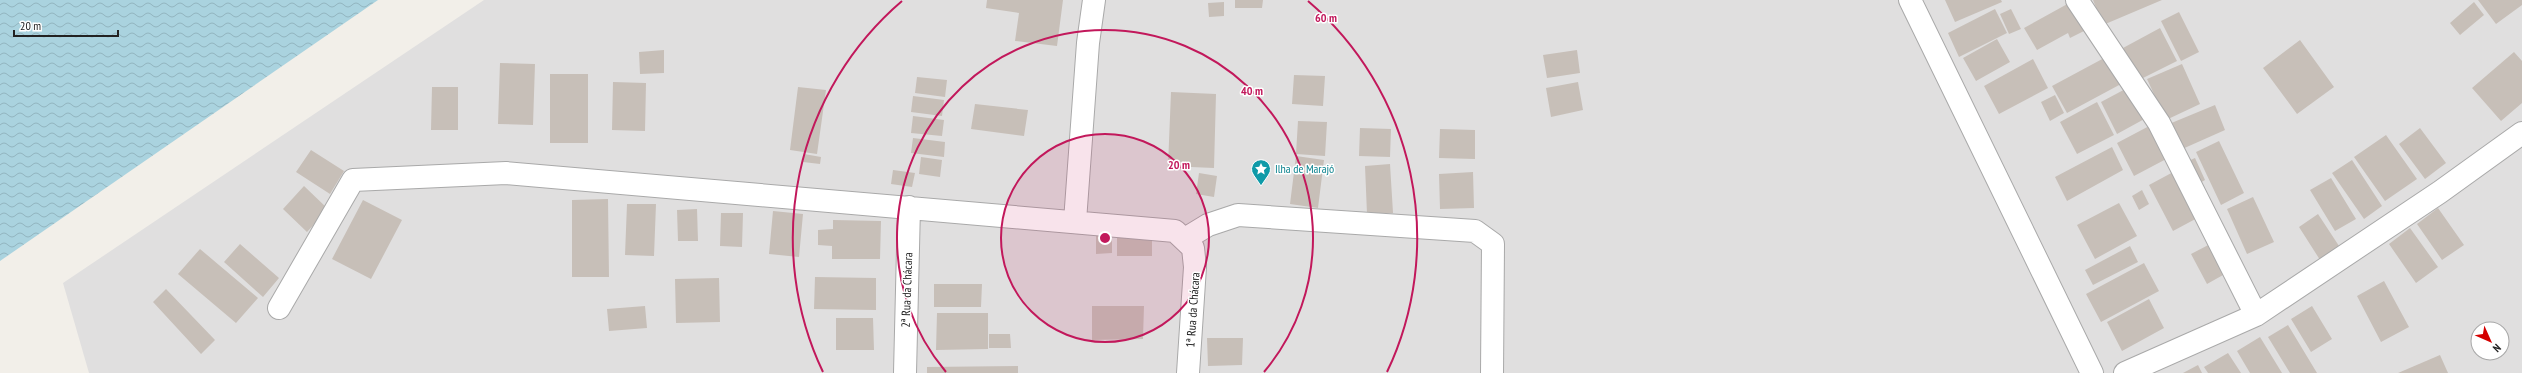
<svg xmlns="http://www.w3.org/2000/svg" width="2522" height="373" viewBox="0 0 2522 373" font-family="'PT Sans Narrow',sans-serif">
<defs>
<pattern id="water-waves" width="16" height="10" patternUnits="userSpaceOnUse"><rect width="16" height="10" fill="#aad3df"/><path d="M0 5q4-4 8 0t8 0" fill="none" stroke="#92b5bf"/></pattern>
</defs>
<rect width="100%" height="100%" fill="#f2efe9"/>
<path fill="#e0dfdf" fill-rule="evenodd" d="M484,0H2522V373H89L63,283ZM2478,329H2502V353H2478Z"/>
<path fill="url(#water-waves)" d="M0,0H378L0,261Z"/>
<path fill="#c7bfb8" d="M987,0H1063L1057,46L1015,41L1019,13L986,8Z
M1235,0H1263L1262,8H1235Z
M1945,0H2001L2002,2L1955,22Z
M2093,0H2162L2103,25Z
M2478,0H2522V5L2496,24Z
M1224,2V16L1209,17L1208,3Z
M2071,2L2086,30L2070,38L2068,33L2037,50L2024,28Z
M2474,2L2484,15L2460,35L2450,23Z
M1995,9L2007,33L1959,57L1948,33Z
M2011,9L2021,29L2009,34L2000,14Z
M2179,12L2199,52L2181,61L2161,21Z
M2160,28L2177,61L2139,80L2123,48Z
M1997,39L2010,62L1976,81L1963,58Z
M2300,40L2334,87L2297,114L2263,68Z
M664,50V73L640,74L639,52Z
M1577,50L1580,73L1547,78L1543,55Z
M2514,52L2522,61V103L2501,121L2472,88Z
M2106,57L2121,84L2067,113L2052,86Z
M2033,59L2048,88L1999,114L1984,86Z
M500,63L535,64L533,125L498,124Z
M2182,64L2200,104L2166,120L2147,79Z
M550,74H588V143H550Z
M1294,75L1325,76L1323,106L1292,104Z
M917,77L947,80L945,97L915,93Z
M613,82L646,83L645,131L612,130Z
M1578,82L1583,110L1551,117L1546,88Z
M2131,86L2148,117L2117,134L2101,102Z
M432,87H458V130H431Z
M798,87L826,90L817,154L790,150Z
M1171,92L1216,94L1214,168L1168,166Z
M2055,95L2064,113L2050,121L2041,102Z
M913,96L944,100L942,116L911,112Z
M2097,102L2114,135L2077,154L2060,122Z
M975,104L1028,110L1024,136L971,129Z
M2215,105L2225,130L2180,150L2169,124Z
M913,116L944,120L942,136L911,133Z
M1298,121L1327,122L1325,156L1296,154Z
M2153,124L2170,157L2134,176L2117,143Z
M1360,128L1391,129L1390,157L1359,156Z
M2420,128L2446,163L2425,179L2399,144Z
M1440,129L1475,130V159L1439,158Z
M2386,135L2417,179L2385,201L2354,157Z
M913,138L945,142L944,157L911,153Z
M2219,141L2244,193L2221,205L2196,152Z
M2112,147L2123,170L2067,201L2055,177Z
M311,150L344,171L330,194L296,172Z
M804,154L821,157L820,164L803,162Z
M1296,156L1324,160L1318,208L1290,204Z
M921,157L942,160L940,177L919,174Z
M2195,158L2205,180L2196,185L2186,162Z
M2352,160L2382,206L2364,219L2332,173Z
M1390,164L1393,213L1367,214L1365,166Z
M893,170L915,173L912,187L891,184Z
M2177,170L2201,216L2173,231L2149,185Z
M1473,172L1474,208L1440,209L1439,174Z
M1199,173L1217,176L1214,197L1196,194Z
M2331,178L2356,219L2335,231L2310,190Z
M304,186L328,209L307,232L283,209Z
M2142,190L2149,204L2139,210L2132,196Z
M2253,197L2274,242L2247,254L2227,209Z
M608,199L609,277H572V200Z
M363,200L402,220L371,279L332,259Z
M2119,203L2137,236L2095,259L2077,225Z
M627,204H656L654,256L625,255Z
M2438,208L2464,245L2442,260L2417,224Z
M697,209L698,241H678L677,210Z
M773,211L803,214L799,257L769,254Z
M721,213H743L742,247L720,246Z
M2318,214L2341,249L2322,263L2299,227Z
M833,220L881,221L880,259H832V246L818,245V230L833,229Z
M2410,228L2438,267L2416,283L2389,244Z
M1152,234V256H1117V235Z
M1112,235V253L1096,254V236Z
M2216,241L2232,270L2207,284L2191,254Z
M240,244L279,278L263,297L224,262Z
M2130,246L2138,262L2093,285L2085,270Z
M200,249L258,298L236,323L178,274Z
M2144,263L2159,291L2101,322L2086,294Z
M815,277L876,278V310L814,309Z
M719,278L720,322L676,323L675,279Z
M2384,281L2409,327L2381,342L2357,296Z
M934,284H982L981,307H934Z
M166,289L215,340L201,354L153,302Z
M2149,299L2164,328L2122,351L2107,322Z
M645,306L647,328L609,331L607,309Z
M1092,306H1144L1143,339L1092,340Z
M2312,306L2332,339L2311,352L2291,319Z
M937,313H988V349L936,350Z
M836,318H873L874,350H836Z
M2288,325L2317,373H2290L2268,337Z
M989,334H1010L1011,348H989Z
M2260,337L2282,373H2250L2237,351Z
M1207,338H1243L1242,365L1208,366Z
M2228,353L2241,373H2208L2204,367Z
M2440,355L2448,373H2398Z
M2198,365L2202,373H2183Z
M1018,366V373H927V367Z"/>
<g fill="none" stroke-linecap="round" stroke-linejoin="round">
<defs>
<path id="street" d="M1910,0L2092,373
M2077,0L2159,123L2256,315
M1075,221L1088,43L1094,0
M1185,239L1208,225L1238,215L1475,231L1493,244L1492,373
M279,308L353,180L506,173L1175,231L1193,248L1195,267L1188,373
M905,373L909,207
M2125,373L2256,315L2440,192L2522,133"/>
</defs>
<use href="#street" stroke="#a9a9a9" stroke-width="24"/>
<use href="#street" stroke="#fff" stroke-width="22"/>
</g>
<circle cx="1105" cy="238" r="104" fill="#c2185b" fill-opacity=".12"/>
<g fill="none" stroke="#c2185b" stroke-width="2">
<circle cx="1105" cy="238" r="104"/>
<path d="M946 372A208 208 0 1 1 1264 372"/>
<path d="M823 372A312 312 0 0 1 902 1M1308 1A312 312 0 0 1 1387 372"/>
</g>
<defs>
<symbol id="sight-pin" viewBox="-11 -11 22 30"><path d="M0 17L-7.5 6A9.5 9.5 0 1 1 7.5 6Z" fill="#0f9aa8" stroke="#fff"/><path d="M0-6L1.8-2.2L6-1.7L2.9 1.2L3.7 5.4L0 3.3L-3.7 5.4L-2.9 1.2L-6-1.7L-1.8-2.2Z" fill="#fff"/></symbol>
</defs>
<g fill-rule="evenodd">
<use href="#sight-pin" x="1250" y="158" width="22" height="30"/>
</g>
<g text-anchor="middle" stroke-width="3" stroke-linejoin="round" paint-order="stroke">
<g font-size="12" fill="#0d838f" stroke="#fff" text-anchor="start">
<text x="1275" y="173">Ilha de Marajó</text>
</g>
<g font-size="12" fill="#222" stroke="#fff">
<text transform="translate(907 290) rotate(-88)" y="4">2ª Rua da Chácara</text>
<text transform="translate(1193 310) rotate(-86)" y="4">1ª Rua da Chácara</text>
</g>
</g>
<circle cx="1105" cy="238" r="6" fill="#c2185b" stroke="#fff" stroke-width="2"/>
<g font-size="12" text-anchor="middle" font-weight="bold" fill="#c2185b" stroke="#fff" stroke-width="3" stroke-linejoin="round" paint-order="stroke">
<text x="1326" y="22">60 m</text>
<text x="1252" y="95">40 m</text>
<text x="1179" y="169">20 m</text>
</g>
<g transform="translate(2490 341) rotate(135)"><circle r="19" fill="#ffffff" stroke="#a7a7a7"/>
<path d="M0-3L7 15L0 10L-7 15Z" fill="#d40000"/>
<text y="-6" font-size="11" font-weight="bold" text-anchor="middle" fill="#222222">N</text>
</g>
<path d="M14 30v6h104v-6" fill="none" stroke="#222222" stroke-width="2"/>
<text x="20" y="30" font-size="12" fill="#222222" stroke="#ffffff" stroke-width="3" paint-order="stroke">20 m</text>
</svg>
